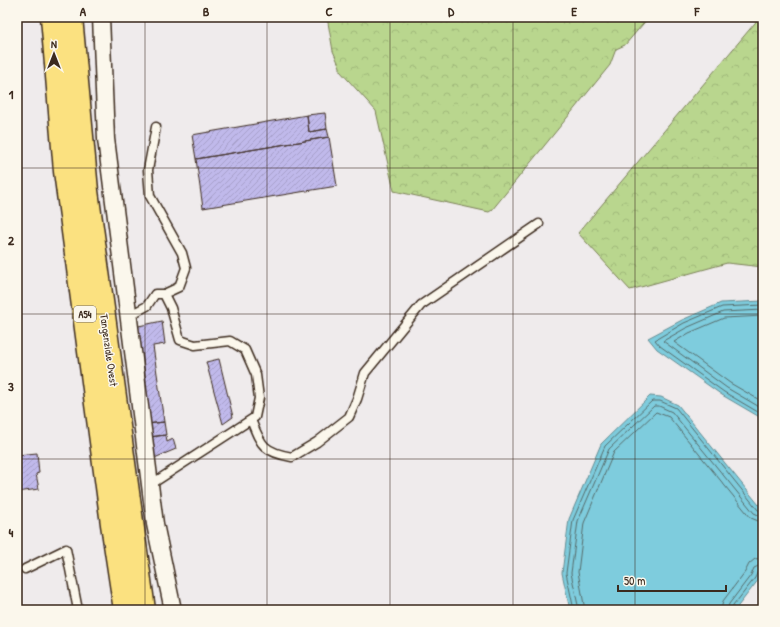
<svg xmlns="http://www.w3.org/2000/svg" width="780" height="627" viewBox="0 0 780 627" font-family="'Patrick Hand',sans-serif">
<defs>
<pattern id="forest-crowns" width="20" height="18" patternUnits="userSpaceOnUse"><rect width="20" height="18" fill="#b9d68e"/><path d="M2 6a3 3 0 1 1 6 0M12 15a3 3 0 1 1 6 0" fill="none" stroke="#a0b87a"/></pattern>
<pattern id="building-hatch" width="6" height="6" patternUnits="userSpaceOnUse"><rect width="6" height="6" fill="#c0b9eb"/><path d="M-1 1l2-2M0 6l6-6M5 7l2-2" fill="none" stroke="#a69fc9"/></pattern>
</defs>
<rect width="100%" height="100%" fill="#efebec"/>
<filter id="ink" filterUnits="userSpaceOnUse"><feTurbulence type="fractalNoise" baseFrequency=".025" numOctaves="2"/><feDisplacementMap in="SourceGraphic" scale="8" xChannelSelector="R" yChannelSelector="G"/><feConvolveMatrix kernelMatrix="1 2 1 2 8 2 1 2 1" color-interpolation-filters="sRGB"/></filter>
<g filter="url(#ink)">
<path fill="url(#forest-crowns)" stroke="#7a8056" d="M327,17H649L625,45L616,49L610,65L492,210L489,212L394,191L376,111L340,71V67L333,51Z
M760,17H763V267L727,263L630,290L578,233Z"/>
<path fill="#7eccdd" stroke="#638b91" d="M763,301V419L722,395L657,349L648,338L682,320L721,303Z
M650,396L661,397L678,405L763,510V567L759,579L735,610H570L562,573L569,519L601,444Z"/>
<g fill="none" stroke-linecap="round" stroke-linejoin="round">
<path stroke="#566b6a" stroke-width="1" d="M763,305L722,307L684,323L655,340L660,346L724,392L763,415
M763,310L723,312L686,328L663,341L727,388L763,409
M763,316L724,318L689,333L674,342L730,383L763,402
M574,610L566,573L573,520L605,446L652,401H660L676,408L758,510L763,512
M579,610L571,573L578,521L609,449L654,406H659L672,412L754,513L763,517
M585,610L578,572L584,523L614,452L656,412L669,417L751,518L763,523
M721,610L723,601L745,572L749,564L755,559L763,558
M727,610L729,604L751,575L754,568L763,564
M732,610L733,606L755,578L758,571L763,569"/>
</g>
<path fill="url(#building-hatch)" stroke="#3b2a1e" d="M325,113L327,129L309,132L307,115Z
M307,115L309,132L327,129L329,137L196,159L192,135Z
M329,137L337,186L203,208L196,159Z
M162,321L165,344L153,346L164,422L147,424L134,327Z
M219,359L233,417L223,424L206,362Z
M164,422L166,435L149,437L147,424Z
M166,435L167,442L173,439L176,449L152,459L149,437Z
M37,453L39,473L36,474L39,489L17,492V455Z"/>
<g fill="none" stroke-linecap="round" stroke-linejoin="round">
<defs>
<path id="service" d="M128,316L147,306L155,294H164L179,287L186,268L182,253L150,196L148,170L156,127
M251,420C261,445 263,452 292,457L317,442L349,417L357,399L365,373L421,305L539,224
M150,485L255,417L259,398L256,375L245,350L230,341L195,345L180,340L171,308L164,294
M25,569L66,549L78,610"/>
<path id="minor" d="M101,17L106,139L155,524L173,610"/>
<path id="motorway" d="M52,17L65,171L112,524L125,610
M71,17L87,191L144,610"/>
</defs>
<use href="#service" stroke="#3b2a1e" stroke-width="11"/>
<use href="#minor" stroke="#3b2a1e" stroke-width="19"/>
<use href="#motorway" stroke="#3b2a1e" stroke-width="25"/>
<use href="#service" stroke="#fbf7ec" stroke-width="8"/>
<use href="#minor" stroke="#fbf7ec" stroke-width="16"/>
<use href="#motorway" stroke="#fbe180" stroke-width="22"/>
</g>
</g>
<path fill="none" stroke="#3b2a1e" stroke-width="1" stroke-opacity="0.55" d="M145,17V610M267,17V610M390,17V610M513,17V610M635,17V610M17,168H763M17,314H763M17,459H763"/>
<g text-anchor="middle" stroke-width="3" stroke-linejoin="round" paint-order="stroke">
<rect fill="#fbf7ec" stroke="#75685c" stroke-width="1" x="74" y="306" width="22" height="16" rx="3"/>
<g font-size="10" font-weight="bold" fill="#3b2a1e">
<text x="85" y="318">A54</text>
</g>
<g font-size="11" fill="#3b2a1e" stroke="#fbf7ec">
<text transform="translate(109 350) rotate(82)" y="4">Tangenziale Ovest</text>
</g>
</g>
<rect width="780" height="627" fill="none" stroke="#fbf7ec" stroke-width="44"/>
<g transform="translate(54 54)" stroke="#fbf7ec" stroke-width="3" paint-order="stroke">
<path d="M0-3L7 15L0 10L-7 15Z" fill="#3b2a1e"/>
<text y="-6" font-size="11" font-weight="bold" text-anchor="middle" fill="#3b2a1e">N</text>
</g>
<path d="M618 585v6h108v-6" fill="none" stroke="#3b2a1e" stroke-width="2"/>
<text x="624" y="585" font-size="12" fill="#3b2a1e" stroke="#fbf7ec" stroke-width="3" paint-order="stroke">50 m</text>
<rect x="22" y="22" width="736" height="583" fill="none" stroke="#3b2a1e" stroke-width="1.5"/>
<g font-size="13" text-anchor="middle" font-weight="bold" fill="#3b2a1e">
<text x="83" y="16">A</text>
<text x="206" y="16">B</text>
<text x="329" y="16">C</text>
<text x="451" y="16">D</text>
<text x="574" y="16">E</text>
<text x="697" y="16">F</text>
<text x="11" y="99">1</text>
<text x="11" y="245">2</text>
<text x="11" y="391">3</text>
<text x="11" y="537">4</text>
</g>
</svg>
